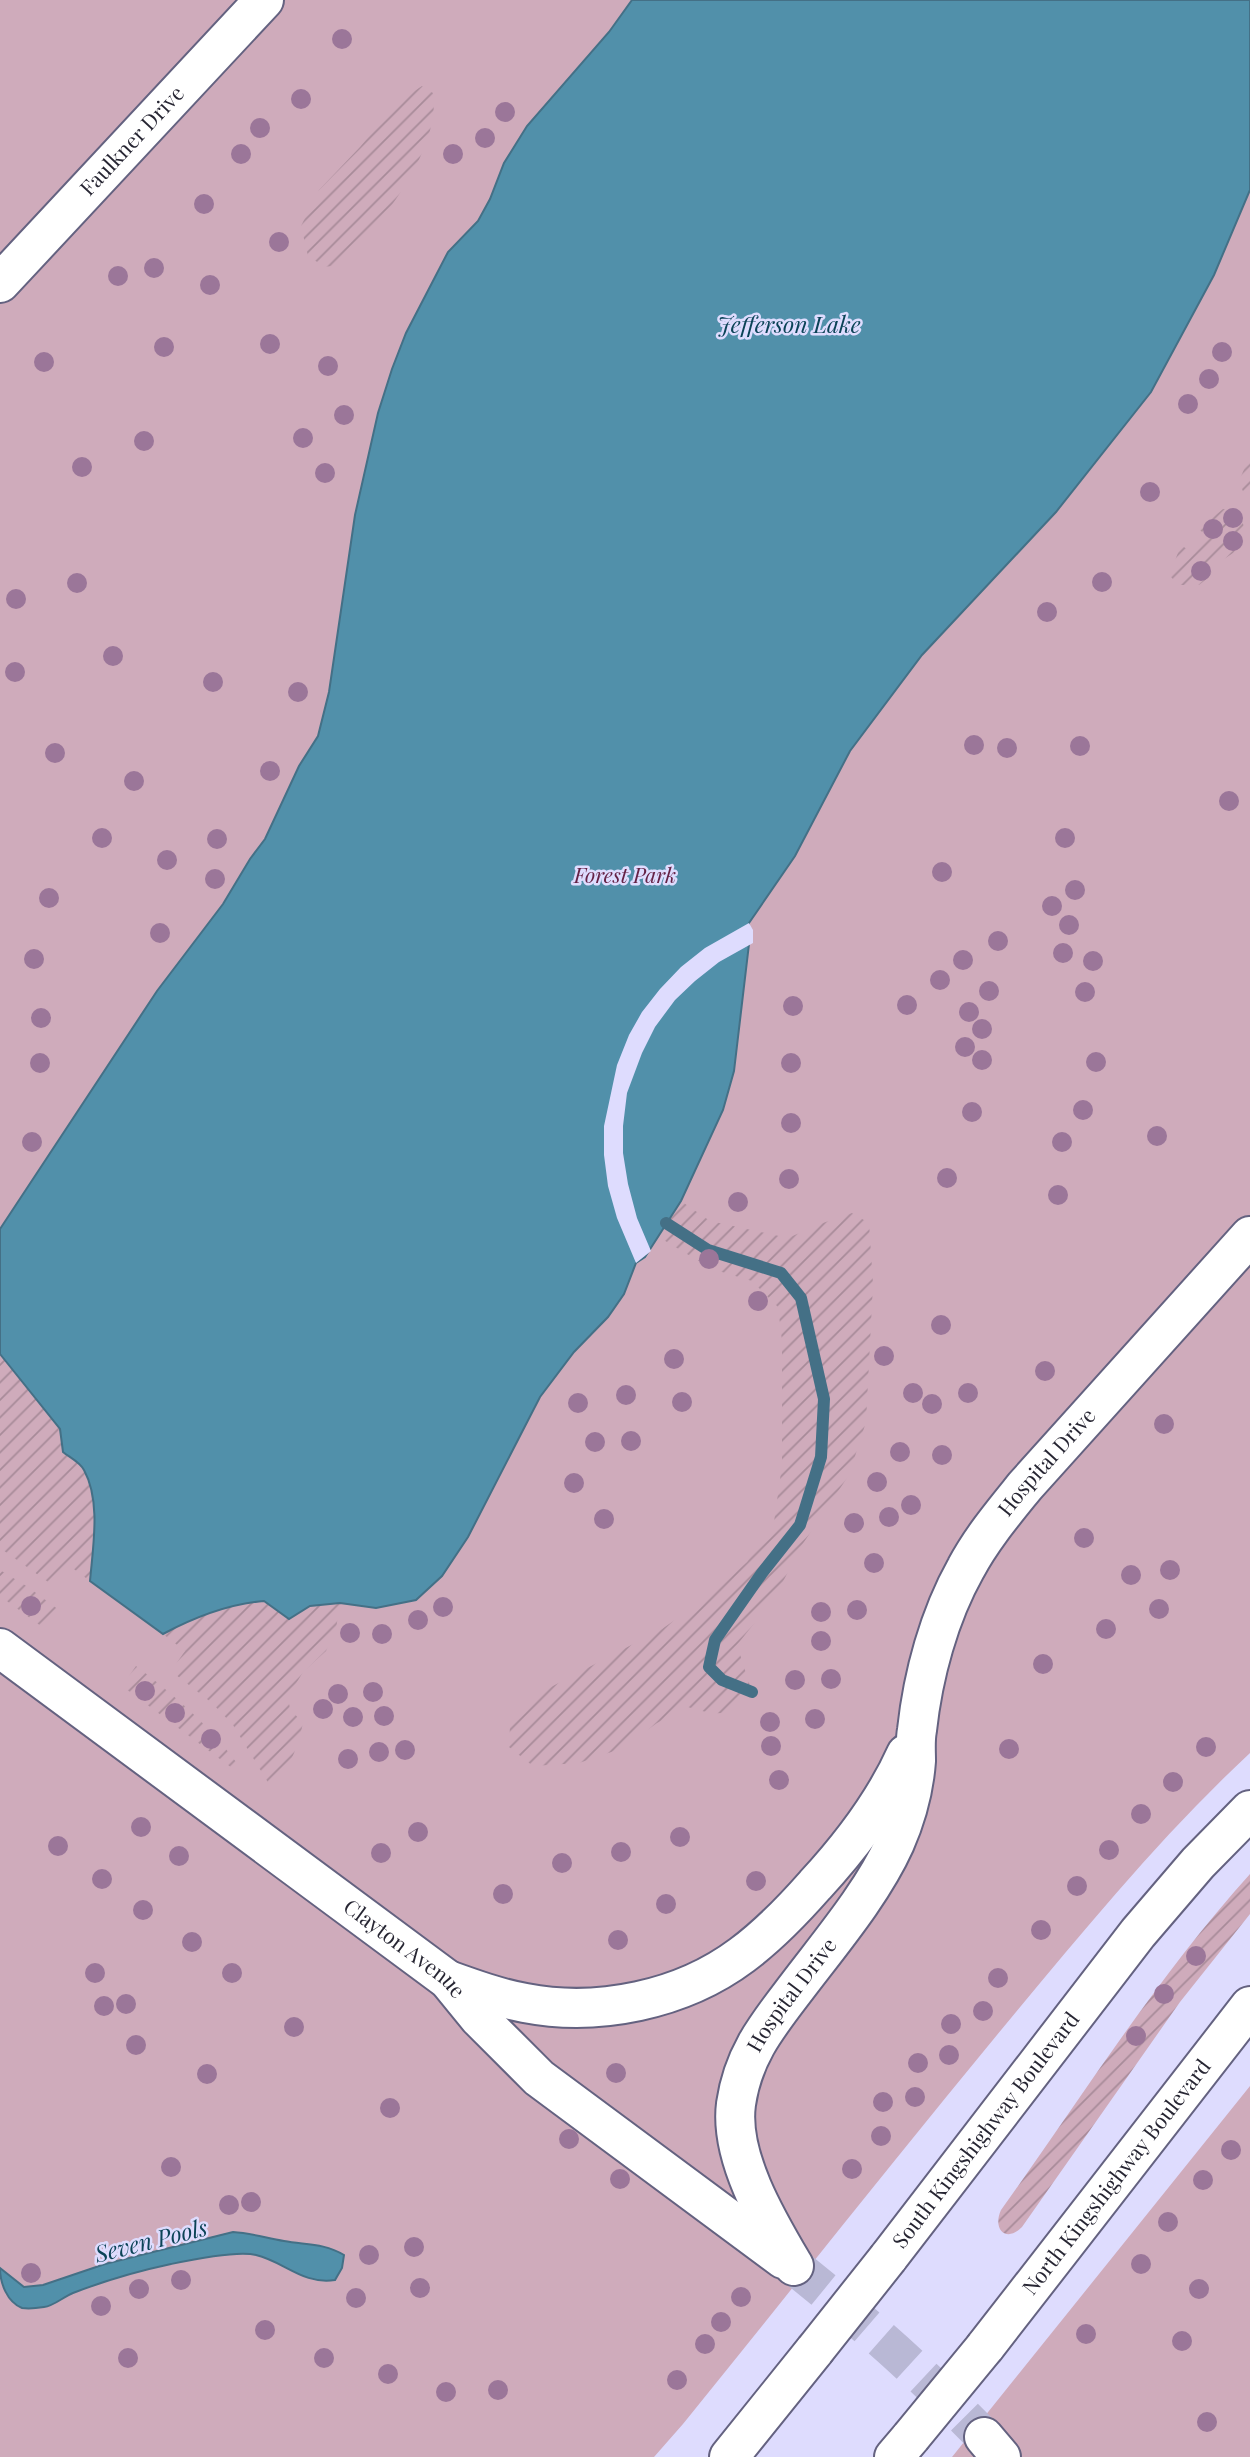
<svg xmlns="http://www.w3.org/2000/svg" width="1250" height="2457" viewBox="0 0 1250 2457" font-family="'Playfair Display',serif">
<defs>
<pattern id="garden-furrows" width="10" height="10" patternUnits="userSpaceOnUse" patternTransform="scale(1.75)"><rect width="10" height="10" fill="#cfabbb"/><path d="M-1 1l2-2M0 10L10 0M9 11l2-2" fill="none" stroke="#a88b99"/></pattern>
</defs>
<rect width="100%" height="100%" fill="#dedcfe"/>
<path fill="#cfabbb" d="M0,0H1250V1753C1165,1832 1090,1923 1016,2012C903,2148 794,2287 683,2424L654,2457H0Z
M1250,2086V2457H952Z"/>
<path fill="url(#garden-furrows)" d="M422,86L433,93C441,141 394,206 364,241C359,247 353,258 346,262C341,265 331,266 325,267L308,256L301,226L319,190L360,147L396,103Z
M1250,454V496L1249,497L1244,494L1239,481L1245,467L1246,457Z
M1223,509L1233,510L1240,514L1244,527L1243,542L1233,553L1215,565L1209,577L1199,585H1178L1171,577L1174,563L1181,545L1194,554L1207,536L1195,526L1208,521Z
M681,1201L710,1221L788,1238L820,1224L852,1213L869,1223L873,1284L866,1422L849,1475L802,1545L775,1597L737,1645L752,1692C728,1717 721,1717 688,1707L657,1723L623,1748L579,1763L533,1766L509,1747L510,1725L528,1699L662,1629L706,1598L747,1562L774,1522L782,1465V1341L778,1307L752,1281L712,1269L657,1236Z
M0,1354L60,1430L63,1452C69,1457 80,1462 84,1470C101,1501 93,1546 90,1581L67,1564L51,1584L0,1548Z
M0,1570L28,1587L59,1610L45,1629L0,1596Z
M264,1601L289,1619L310,1606L340,1603L336,1629L326,1651L303,1672L288,1697L290,1709L303,1723C298,1747 289,1770 272,1789L233,1725L212,1703L171,1671L185,1651L163,1634C195,1617 228,1604 264,1601Z
M136,1666C173,1694 208,1724 236,1762L232,1768L122,1686Z
M1250,1874V1914L1180,2002L1022,2227C1007,2243 992,2230 1001,2210C1082,2097 1157,1977 1250,1874Z"/>
<path fill="#5190aa" stroke="#447086" stroke-width="2" d="M632,0H1250V190L1214,275L1151,392L1056,512L922,655L850,751L795,856L749,923V944L734,1071L723,1110L681,1201L645,1257L636,1263L624,1294L608,1317L574,1352L540,1397L468,1537L442,1576L416,1600L376,1608L340,1603L310,1606L289,1619L264,1601C228,1604 195,1617 163,1634L90,1581C93,1546 101,1501 84,1470C80,1462 69,1457 63,1452L60,1429L0,1354V1229L157,991L223,904L250,859L265,839L299,766L318,736L329,692L355,515L378,413L392,369L406,333L448,252L478,221L490,199L504,163L527,126L609,32Z
M233,2232C251,2233 266,2238 284,2241C306,2245 324,2243 344,2255L342,2268L335,2280C303,2285 285,2262 256,2255C237,2250 190,2260 171,2264C138,2271 104,2281 73,2293C63,2297 54,2306 44,2307C38,2308 28,2309 22,2308C7,2302 0,2283 0,2268L24,2287L43,2285L105,2264Z"/>
<path fill="#dedcfe" d="M749,923L753,930V943L719,962L695,981L675,1000L655,1027L642,1053L627,1093L623,1126V1153L628,1184L637,1218L651,1251L636,1263L617,1218L608,1186L604,1155V1126L617,1065L629,1035L642,1012L660,989L681,967L705,948Z"/>
<g fill="none" stroke-linecap="round" stroke-linejoin="round">
<path stroke="#447086" stroke-width="12" d="M666,1223L708,1250L781,1273L801,1298L824,1399L821,1457L800,1525L762,1573L715,1640L709,1667L722,1680L752,1692"/>
<path stroke="#b9b8d5" stroke-width="38" stroke-dasharray="38 19" stroke-linecap="butt" d="M794,2266C861,2320 924,2375 984,2437"/>
<defs>
<g id="street">
<path id="s1" d="M0,283L264,0"/>
<path id="s2" d="M0,1648L448,1980L479,2018L539,2078L783,2259"/>
<path d="M448,1980C473,1989 498,1998 525,2003C598,2017 682,2000 742,1955C769,1935 793,1910 815,1885C851,1846 884,1803 906,1754"/>
<path id="s3" d="M794,2266C768,2222 729,2157 736,2104C743,2055 767,2026 796,1988C830,1943 872,1894 895,1843C906,1818 914,1789 916,1761C916,1751 915,1740 917,1730C923,1675 939,1616 966,1568C982,1538 1004,1512 1025,1486L1250,1236"/>
<path d="M984,2437L1001,2457"/>
</g>
<g id="primary">
<path id="s4" d="M888,2258L1138,1933L1198,1863L1250,1810"/>
<path id="s5" d="M985,2347L1250,2006"/>
<path d="M729,2457L815,2350"/>
<path d="M894,2457L911,2437"/>
</g>
</defs>
<use href="#street" stroke="#646280" stroke-width="42"/>
<use href="#primary" stroke="#646280" stroke-width="42"/>
<use href="#street" stroke="#fff" stroke-width="38"/>
<use href="#primary" stroke="#fff" stroke-width="38"/>
<defs>
<path id="primary-bridge" d="M815,2350L888,2258
M911,2437L985,2347"/>
</defs>
<use href="#primary-bridge" stroke="#646280" stroke-width="42" stroke-linecap="butt"/>
<use href="#primary-bridge" stroke="#fff" stroke-width="38"/>
</g>
<g fill="#9b7699">
<circle cx="342" cy="39" r="10"/>
<circle cx="301" cy="99" r="10"/>
<circle cx="505" cy="112" r="10"/>
<circle cx="260" cy="128" r="10"/>
<circle cx="485" cy="138" r="10"/>
<circle cx="241" cy="154" r="10"/>
<circle cx="453" cy="154" r="10"/>
<circle cx="204" cy="204" r="10"/>
<circle cx="279" cy="242" r="10"/>
<circle cx="154" cy="268" r="10"/>
<circle cx="118" cy="276" r="10"/>
<circle cx="210" cy="285" r="10"/>
<circle cx="270" cy="344" r="10"/>
<circle cx="164" cy="347" r="10"/>
<circle cx="1222" cy="352" r="10"/>
<circle cx="44" cy="362" r="10"/>
<circle cx="328" cy="366" r="10"/>
<circle cx="1209" cy="379" r="10"/>
<circle cx="1188" cy="404" r="10"/>
<circle cx="344" cy="415" r="10"/>
<circle cx="303" cy="438" r="10"/>
<circle cx="144" cy="441" r="10"/>
<circle cx="82" cy="467" r="10"/>
<circle cx="325" cy="473" r="10"/>
<circle cx="1150" cy="492" r="10"/>
<circle cx="1233" cy="518" r="10"/>
<circle cx="1213" cy="529" r="10"/>
<circle cx="1233" cy="541" r="10"/>
<circle cx="1201" cy="571" r="10"/>
<circle cx="1102" cy="582" r="10"/>
<circle cx="77" cy="583" r="10"/>
<circle cx="16" cy="599" r="10"/>
<circle cx="1047" cy="612" r="10"/>
<circle cx="113" cy="656" r="10"/>
<circle cx="15" cy="672" r="10"/>
<circle cx="213" cy="682" r="10"/>
<circle cx="298" cy="692" r="10"/>
<circle cx="974" cy="745" r="10"/>
<circle cx="1080" cy="746" r="10"/>
<circle cx="1007" cy="748" r="10"/>
<circle cx="55" cy="753" r="10"/>
<circle cx="270" cy="771" r="10"/>
<circle cx="134" cy="781" r="10"/>
<circle cx="1229" cy="801" r="10"/>
<circle cx="102" cy="838" r="10"/>
<circle cx="1065" cy="838" r="10"/>
<circle cx="217" cy="839" r="10"/>
<circle cx="167" cy="860" r="10"/>
<circle cx="942" cy="872" r="10"/>
<circle cx="215" cy="879" r="10"/>
<circle cx="1075" cy="890" r="10"/>
<circle cx="49" cy="898" r="10"/>
<circle cx="1052" cy="906" r="10"/>
<circle cx="1069" cy="925" r="10"/>
<circle cx="160" cy="933" r="10"/>
<circle cx="998" cy="941" r="10"/>
<circle cx="1063" cy="953" r="10"/>
<circle cx="34" cy="959" r="10"/>
<circle cx="963" cy="960" r="10"/>
<circle cx="1093" cy="961" r="10"/>
<circle cx="940" cy="980" r="10"/>
<circle cx="989" cy="991" r="10"/>
<circle cx="1085" cy="992" r="10"/>
<circle cx="907" cy="1005" r="10"/>
<circle cx="793" cy="1006" r="10"/>
<circle cx="969" cy="1012" r="10"/>
<circle cx="41" cy="1018" r="10"/>
<circle cx="982" cy="1029" r="10"/>
<circle cx="965" cy="1047" r="10"/>
<circle cx="982" cy="1060" r="10"/>
<circle cx="1096" cy="1062" r="10"/>
<circle cx="40" cy="1063" r="10"/>
<circle cx="791" cy="1063" r="10"/>
<circle cx="1083" cy="1110" r="10"/>
<circle cx="972" cy="1112" r="10"/>
<circle cx="791" cy="1123" r="10"/>
<circle cx="1157" cy="1136" r="10"/>
<circle cx="32" cy="1142" r="10"/>
<circle cx="1062" cy="1142" r="10"/>
<circle cx="947" cy="1178" r="10"/>
<circle cx="789" cy="1179" r="10"/>
<circle cx="1058" cy="1195" r="10"/>
<circle cx="738" cy="1202" r="10"/>
<circle cx="709" cy="1259" r="10"/>
<circle cx="758" cy="1301" r="10"/>
<circle cx="941" cy="1325" r="10"/>
<circle cx="884" cy="1356" r="10"/>
<circle cx="674" cy="1359" r="10"/>
<circle cx="1045" cy="1371" r="10"/>
<circle cx="913" cy="1393" r="10"/>
<circle cx="968" cy="1393" r="10"/>
<circle cx="626" cy="1395" r="10"/>
<circle cx="682" cy="1402" r="10"/>
<circle cx="578" cy="1403" r="10"/>
<circle cx="932" cy="1404" r="10"/>
<circle cx="1164" cy="1424" r="10"/>
<circle cx="631" cy="1441" r="10"/>
<circle cx="595" cy="1442" r="10"/>
<circle cx="900" cy="1452" r="10"/>
<circle cx="942" cy="1455" r="10"/>
<circle cx="877" cy="1482" r="10"/>
<circle cx="574" cy="1483" r="10"/>
<circle cx="911" cy="1505" r="10"/>
<circle cx="889" cy="1517" r="10"/>
<circle cx="604" cy="1519" r="10"/>
<circle cx="854" cy="1523" r="10"/>
<circle cx="1084" cy="1538" r="10"/>
<circle cx="874" cy="1563" r="10"/>
<circle cx="1170" cy="1570" r="10"/>
<circle cx="1131" cy="1575" r="10"/>
<circle cx="31" cy="1606" r="10"/>
<circle cx="443" cy="1607" r="10"/>
<circle cx="1159" cy="1609" r="10"/>
<circle cx="857" cy="1610" r="10"/>
<circle cx="821" cy="1612" r="10"/>
<circle cx="418" cy="1620" r="10"/>
<circle cx="1106" cy="1629" r="10"/>
<circle cx="350" cy="1633" r="10"/>
<circle cx="382" cy="1634" r="10"/>
<circle cx="821" cy="1641" r="10"/>
<circle cx="1043" cy="1664" r="10"/>
<circle cx="831" cy="1679" r="10"/>
<circle cx="795" cy="1680" r="10"/>
<circle cx="145" cy="1691" r="10"/>
<circle cx="373" cy="1692" r="10"/>
<circle cx="338" cy="1694" r="10"/>
<circle cx="323" cy="1709" r="10"/>
<circle cx="175" cy="1713" r="10"/>
<circle cx="384" cy="1716" r="10"/>
<circle cx="353" cy="1717" r="10"/>
<circle cx="815" cy="1719" r="10"/>
<circle cx="770" cy="1722" r="10"/>
<circle cx="211" cy="1739" r="10"/>
<circle cx="771" cy="1746" r="10"/>
<circle cx="1206" cy="1747" r="10"/>
<circle cx="1009" cy="1749" r="10"/>
<circle cx="405" cy="1750" r="10"/>
<circle cx="379" cy="1752" r="10"/>
<circle cx="348" cy="1759" r="10"/>
<circle cx="779" cy="1780" r="10"/>
<circle cx="1173" cy="1782" r="10"/>
<circle cx="1141" cy="1814" r="10"/>
<circle cx="141" cy="1827" r="10"/>
<circle cx="418" cy="1832" r="10"/>
<circle cx="680" cy="1837" r="10"/>
<circle cx="58" cy="1846" r="10"/>
<circle cx="1109" cy="1850" r="10"/>
<circle cx="621" cy="1852" r="10"/>
<circle cx="381" cy="1853" r="10"/>
<circle cx="179" cy="1856" r="10"/>
<circle cx="562" cy="1863" r="10"/>
<circle cx="102" cy="1879" r="10"/>
<circle cx="756" cy="1881" r="10"/>
<circle cx="1077" cy="1886" r="10"/>
<circle cx="503" cy="1894" r="10"/>
<circle cx="666" cy="1904" r="10"/>
<circle cx="143" cy="1910" r="10"/>
<circle cx="1041" cy="1930" r="10"/>
<circle cx="618" cy="1940" r="10"/>
<circle cx="192" cy="1942" r="10"/>
<circle cx="1196" cy="1956" r="10"/>
<circle cx="95" cy="1973" r="10"/>
<circle cx="232" cy="1973" r="10"/>
<circle cx="998" cy="1978" r="10"/>
<circle cx="1164" cy="1994" r="10"/>
<circle cx="126" cy="2004" r="10"/>
<circle cx="104" cy="2006" r="10"/>
<circle cx="983" cy="2011" r="10"/>
<circle cx="951" cy="2024" r="10"/>
<circle cx="294" cy="2027" r="10"/>
<circle cx="1136" cy="2036" r="10"/>
<circle cx="136" cy="2045" r="10"/>
<circle cx="949" cy="2055" r="10"/>
<circle cx="918" cy="2063" r="10"/>
<circle cx="616" cy="2073" r="10"/>
<circle cx="207" cy="2074" r="10"/>
<circle cx="915" cy="2097" r="10"/>
<circle cx="883" cy="2102" r="10"/>
<circle cx="390" cy="2108" r="10"/>
<circle cx="881" cy="2136" r="10"/>
<circle cx="569" cy="2139" r="10"/>
<circle cx="1231" cy="2150" r="10"/>
<circle cx="171" cy="2167" r="10"/>
<circle cx="852" cy="2169" r="10"/>
<circle cx="620" cy="2179" r="10"/>
<circle cx="1203" cy="2180" r="10"/>
<circle cx="251" cy="2202" r="10"/>
<circle cx="229" cy="2205" r="10"/>
<circle cx="1168" cy="2222" r="10"/>
<circle cx="414" cy="2247" r="10"/>
<circle cx="369" cy="2255" r="10"/>
<circle cx="1141" cy="2264" r="10"/>
<circle cx="31" cy="2273" r="10"/>
<circle cx="181" cy="2280" r="10"/>
<circle cx="420" cy="2288" r="10"/>
<circle cx="139" cy="2289" r="10"/>
<circle cx="1199" cy="2289" r="10"/>
<circle cx="741" cy="2297" r="10"/>
<circle cx="356" cy="2298" r="10"/>
<circle cx="101" cy="2306" r="10"/>
<circle cx="721" cy="2322" r="10"/>
<circle cx="265" cy="2330" r="10"/>
<circle cx="1086" cy="2334" r="10"/>
<circle cx="1182" cy="2341" r="10"/>
<circle cx="705" cy="2344" r="10"/>
<circle cx="128" cy="2358" r="10"/>
<circle cx="324" cy="2358" r="10"/>
<circle cx="388" cy="2374" r="10"/>
<circle cx="677" cy="2380" r="10"/>
<circle cx="498" cy="2390" r="10"/>
<circle cx="446" cy="2392" r="10"/>
<circle cx="1207" cy="2422" r="10"/>
</g>
<g text-anchor="middle" stroke-width="5" stroke-linejoin="round" paint-order="stroke">
<g font-size="21" fill="#272633" stroke="#dedcfe">
<text dy="7" stroke="none"><textPath href="#s1" startOffset="194">Faulkner Drive</textPath></text>
<text dy="7" stroke="none"><textPath href="#s3" startOffset="903">Hospital Drive</textPath></text>
<text dy="7" stroke="none"><textPath href="#s2" startOffset="504">Clayton Avenue</textPath></text>
<text dy="7" stroke="none"><textPath href="#s3" startOffset="299">Hospital Drive</textPath></text>
<text dy="7" stroke="none"><textPath href="#s4" startOffset="161">South Kingshighway Boulevard</textPath></text>
<text dy="7" stroke="none"><textPath href="#s5" startOffset="215">North Kingshighway Boulevard</textPath></text>
</g>
<g font-size="21" font-style="italic" fill="#652246" stroke="#dedcfe">
<text x="625" y="883">Forest Park</text>
</g>
<g font-size="23" font-style="italic" fill="#0b4357" stroke="#dedcfe">
<text x="789" y="333">Jefferson Lake</text>
<text transform="translate(151 2241) rotate(-14)" y="8">Seven Pools</text>
</g>
</g>
</svg>
